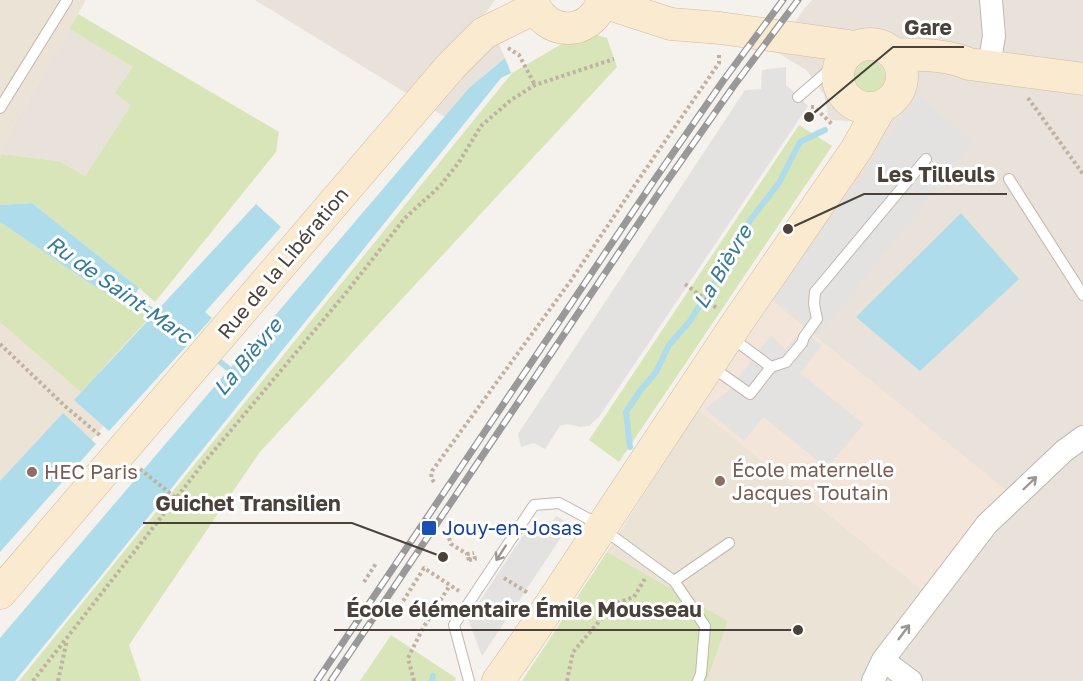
<svg xmlns="http://www.w3.org/2000/svg" width="1083" height="681" viewBox="0 0 1083 681" font-family="'Golos Text',sans-serif">
<rect width="100%" height="100%" fill="#f5f1ec"/>
<path fill="#e8e2db" d="M255,0H495L485,14L505,58L469,88L445,117Z
M812,0H1083V681H864L885,639L921,589L1005,490L768,298L885,123L829,120L824,94L806,70L775,51L804,9Z
M69,29L133,67L131,105L85,176L59,161L1,154L8,135Z"/>
<path fill="#f4e5da" d="M768,298L1006,490L921,589L698,409Z"/>
<path fill="#ece3d7" d="M0,0H86L8,135L0,158Z
M0,292L128,397L0,548Z
M698,409L921,589L885,639L864,681H707L728,621L607,552Z"/>
<path fill="#d8e5b9" d="M78,14L279,132L276,152L155,302L139,288L32,203L0,205V158L1,154L59,161L85,176L131,105L115,93L133,67L69,29Z
M584,31L607,38L617,67L259,453L129,645L141,681H19L512,73Z
M851 78a17 17 0 1 1 34 0a17 17 0 1 1-34 0Z
M799,125L832,146L619,462L589,440Z
M0,222L88,282L150,317L81,392L0,322Z
M607,552L728,621L707,681H522Z
M391,635L456,678L455,681H360Z"/>
<path fill="#e4e2e0" d="M786,67V85L808,106L599,417L589,426L580,427L567,424L560,426L545,449L534,443L521,447L518,434L745,90L761,89L762,70Z
M919,95L972,143L819,335L773,297Z
M771,335L785,349L796,337H812L822,345L800,373L864,424L827,468L763,417L744,441L705,409L728,391Z
M556,516L570,524L482,656L468,619L528,528H536L546,533Z"/>
<path fill="#afdceb" d="M505,58L511,73L501,78L101,576L15,681H0V638L469,88Z
M32,203L139,288L128,306L88,282L0,222V205Z
M256,204L281,227L205,312L212,318L109,431L74,400Z
M961,213L1019,279L920,371L856,317Z
M63,413L96,444L0,552V481Z"/>
<g fill="none" stroke-linecap="round" stroke-linejoin="round">
<path stroke="#afdceb" stroke-width="6" d="M128,292L160,317
M214,357L234,373
M630,447L626,412L640,391L656,372L669,345L690,321L716,279L751,219L779,183L800,142L825,130
M432,681L433,676"/>
<defs>
<path id="service" d="M798,97L828,71
M0,108L67,0
M1009,179L1083,295
M732,338L771,367
M712,367L750,394L771,367L786,362L802,343L804,337L817,319L814,304L815,292L926,159
M611,535L674,581L729,543
M674,581L705,626L701,674L698,681
M469,681L454,625L534,505L559,503L587,518L599,526"/>
<path id="minor" d="M989,66L994,36L991,0
M883,660L911,681
M873,681L883,660L987,524L1064,451L1083,437"/>
<path id="secondary" d="M532,0C544,37 591,38 603,0
M603,2L671,24L720,28L856,47
M838 76a32 32 0 1 1 64 0a32 32 0 1 1-64 0Z
M893,54C919,55 945,54 969,64L1083,79
M0,593L451,66L484,33L535,8
M498,681L525,643L737,323L856,150L881,106"/>
</defs>
<use href="#service" stroke="#c0b7af" stroke-width="12"/>
<use href="#minor" stroke="#c0b7af" stroke-width="24"/>
<use href="#secondary" stroke="#d0bca0" stroke-width="33"/>
<path stroke="#c0b1a2" stroke-width="4" stroke-dasharray="3 3" stroke-linecap="butt" d="M508,48L519,55L535,85
M1028,98L1083,174
M811,107H814L833,125
M685,284L718,309
M0,344L67,408L102,437
M140,469L177,499
M434,482L431,478L432,471L572,279L639,179L719,63V53
M449,538L451,544L467,554
M469,560L467,554L474,553
M469,560L475,559L474,553
M504,578L528,593
M364,582L377,562
M400,606L424,568L459,591
M33,681L202,465L345,294L405,218L441,185L459,162L481,126L511,100L535,85L614,59
M58,681L67,640
M414,681L408,658L423,628L450,585
M567,681L573,652L614,604L634,597L646,577"/>
<use href="#service" stroke="#fff" stroke-width="10"/>
<use href="#minor" stroke="#fff" stroke-width="22"/>
<use href="#secondary" stroke="#faead0" stroke-width="32"/>
<defs>
<path id="rail" d="M317,681L655,179L723,81L783,0
M331,681L665,184L733,87L798,0"/>
</defs>
<use href="#rail" stroke="#999" stroke-width="7"/>
<use href="#rail" stroke="#fff" stroke-width="4.5" stroke-dasharray="14" stroke-linecap="butt"/>
</g>
<defs><path id="oneway-shaft" d="M-6 0H5M1.5-3L5.5 0L1.5 3" fill="none" stroke-width="1.6" stroke-linecap="round" stroke-linejoin="round" transform="scale(1.5)"/></defs>
<g stroke="#9b9693">
<use href="#oneway-shaft" transform="translate(1030 483) rotate(-44)"/>
<use href="#oneway-shaft" transform="translate(501 553) rotate(123)"/>
<use href="#oneway-shaft" transform="translate(904 632) rotate(-53)"/>
</g>
<g fill="#8d6e63" stroke="#fff" stroke-width="2">
<circle cx="32" cy="472" r="6"/>
<circle cx="720" cy="481" r="6"/>
</g>
<rect fill="#1a4fb4" stroke="#fff" stroke-width="2" x="421" y="520" width="16" height="16" rx="3"/>
<g text-anchor="middle" stroke-width="6" stroke-linejoin="round" paint-order="stroke">
<g font-size="20" fill="#49413a" stroke="#fff">
<text transform="translate(283 263) rotate(-50)" y="7">Rue de la Libération</text>
</g>
<g font-size="20" fill="#785e54" stroke="#fff" text-anchor="start">
<text x="732" y="477">École maternelle<tspan x="732" dy="23">Jacques Toutain</tspan></text>
<text x="44" y="479">HEC Paris</text>
</g>
<g font-size="20" fill="#164399" stroke="#fff" text-anchor="start">
<text x="442" y="535">Jouy-en-Josas</text>
</g>
<g font-size="21" font-style="italic" fill="#357b95" stroke="#fff">
<text transform="translate(723 267) rotate(-59)" y="7">La Bièvre</text>
<text transform="translate(119 290) rotate(35)" y="7">Ru de Saint-Marc</text>
<text transform="translate(248 357) rotate(-50)" y="7">La Bièvre</text>
</g>
</g>
<path fill="none" stroke="#49413a" stroke-width="2" d="M809 117L893 47H964M788 229L864 194H1007M443 557L352 523H143M798 630L714 630H334"/>
<g fill="#49413a" stroke="#fff" stroke-width="2">
<circle cx="809" cy="117" r="6"/>
<circle cx="788" cy="229" r="6"/>
<circle cx="443" cy="557" r="6"/>
<circle cx="798" cy="630" r="6"/>
</g>
<g font-size="21" text-anchor="middle" font-weight="bold" fill="#49413a" stroke="#fff" stroke-width="6" stroke-linejoin="round" paint-order="stroke">
<text x="928" y="35">Gare</text>
<text x="936" y="182">Les Tilleuls</text>
<text x="248" y="511">Guichet Transilien</text>
<text x="524" y="617">École élémentaire Émile Mousseau</text>
</g>
</svg>
